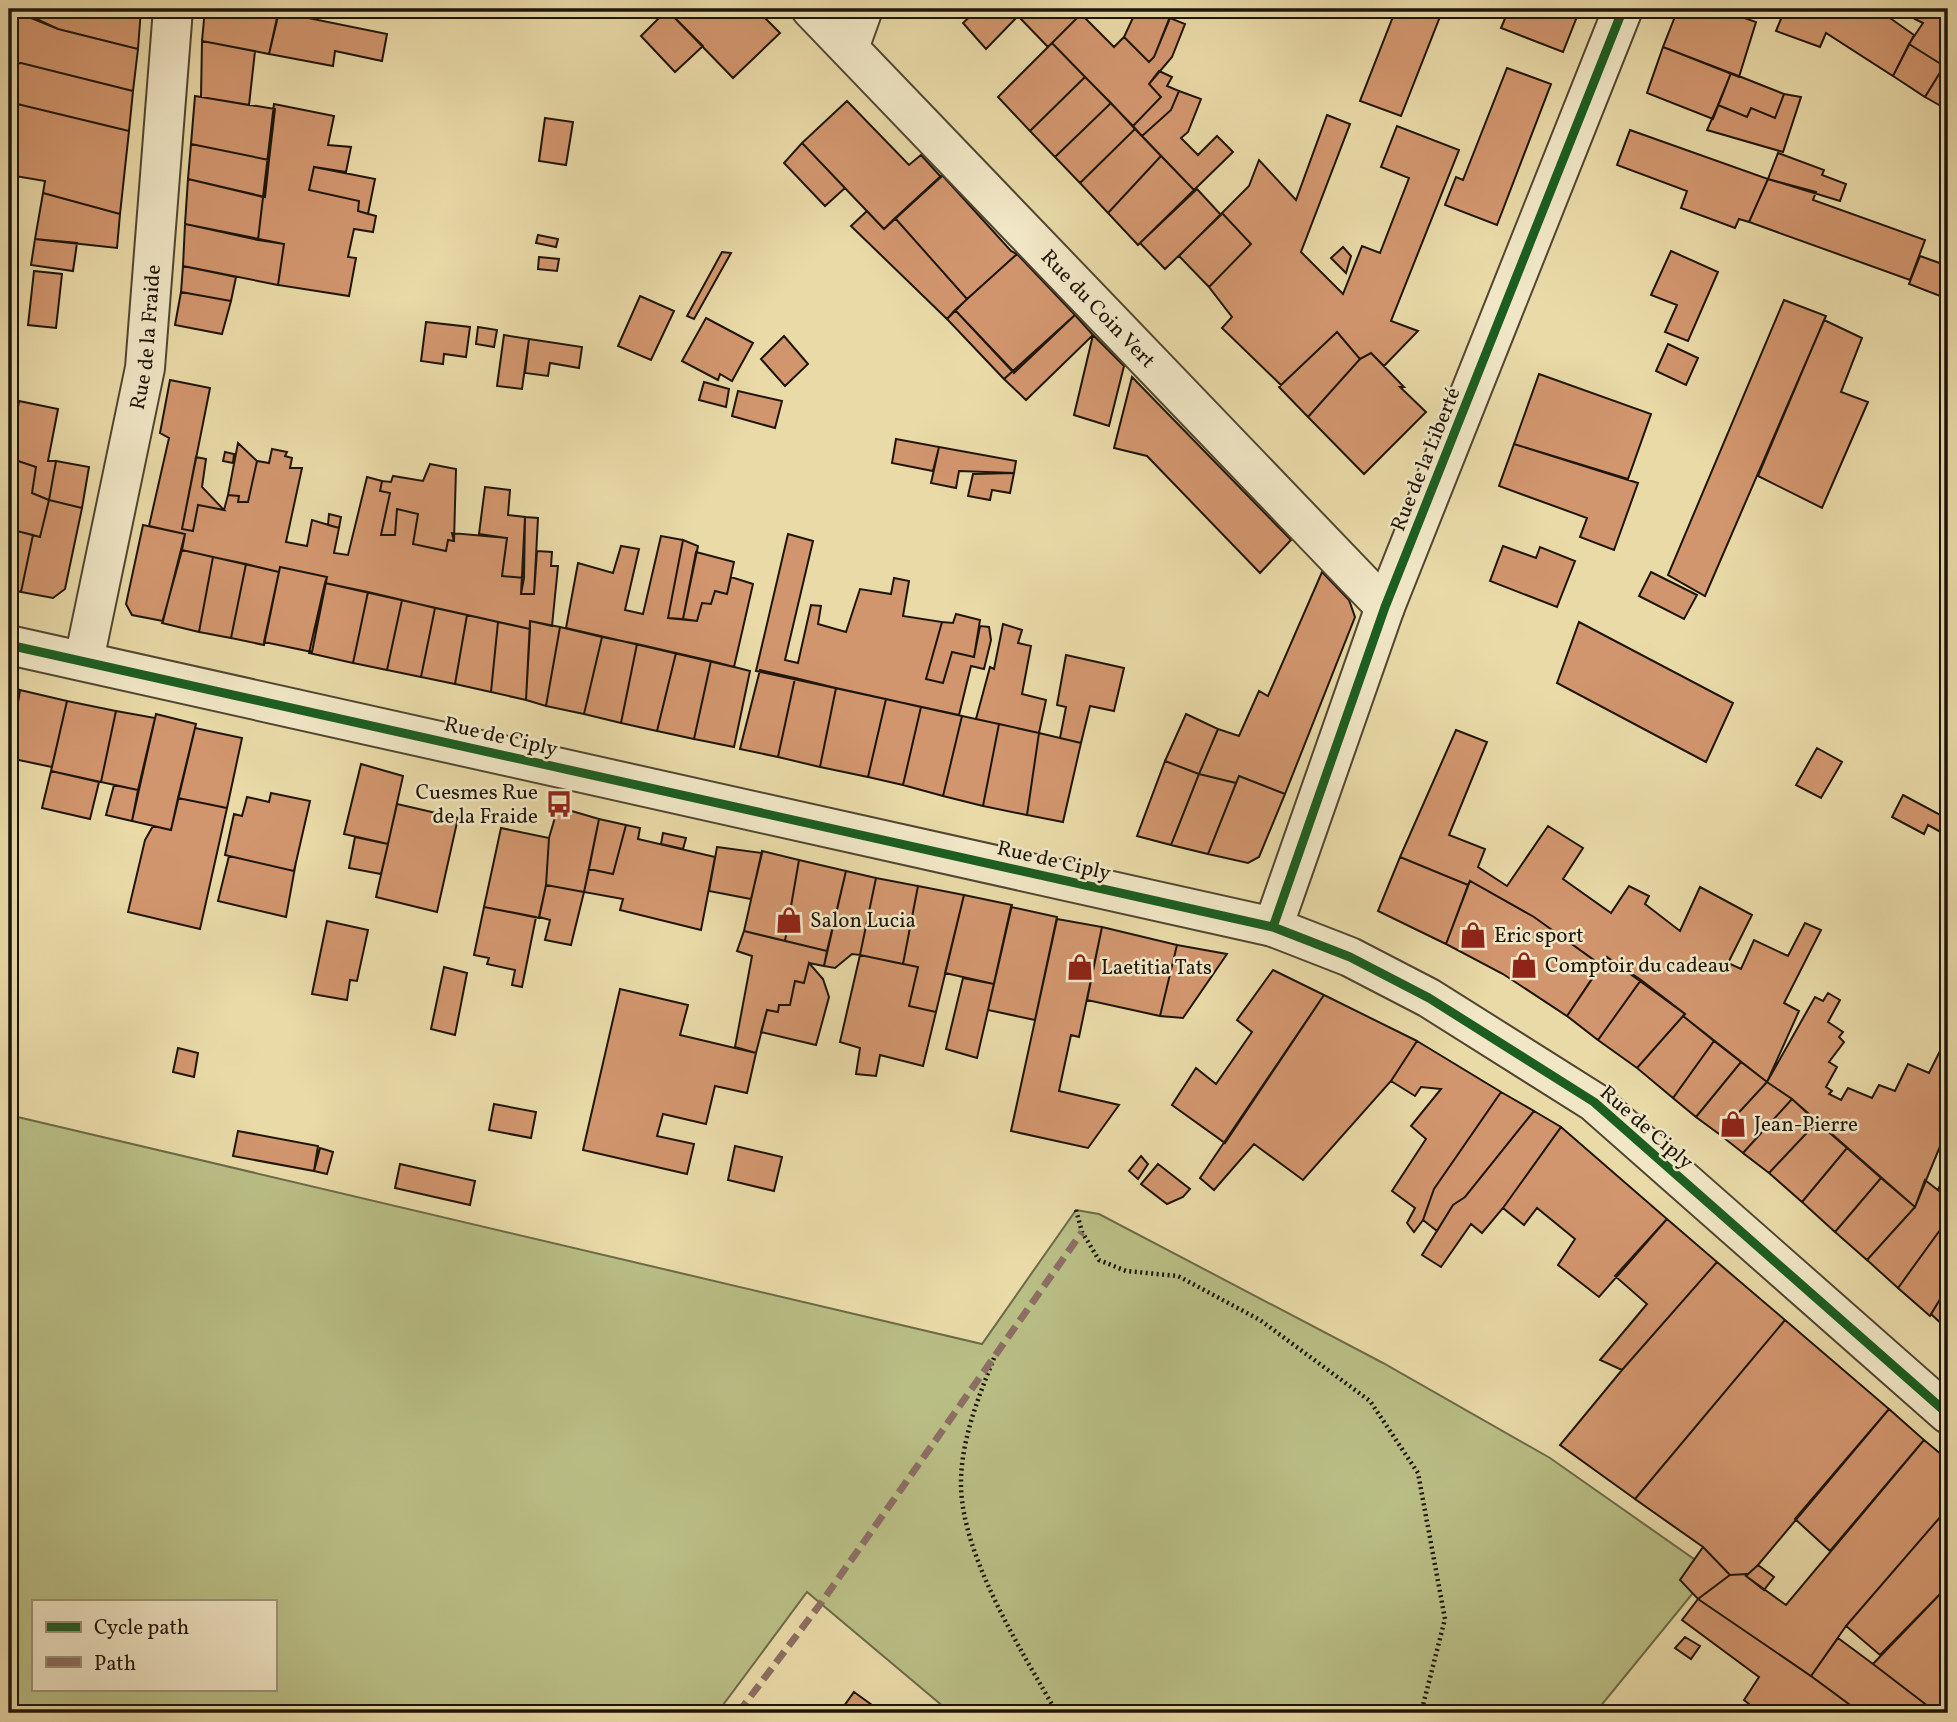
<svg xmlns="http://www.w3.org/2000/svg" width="1957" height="1722" viewBox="0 0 1957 1722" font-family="Vollkorn,serif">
<rect width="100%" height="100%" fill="#e9daa8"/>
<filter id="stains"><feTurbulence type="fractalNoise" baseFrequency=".00286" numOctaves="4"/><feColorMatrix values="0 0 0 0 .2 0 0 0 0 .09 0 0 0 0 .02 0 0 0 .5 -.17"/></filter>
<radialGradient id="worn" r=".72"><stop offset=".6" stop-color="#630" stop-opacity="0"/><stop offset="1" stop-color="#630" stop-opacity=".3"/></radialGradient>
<path fill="#b9be85" stroke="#6c6a47" stroke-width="2" fill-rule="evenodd" d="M9,1115L982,1344L1076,1210L1099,1214L1383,1363L1550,1458L1711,1571L1595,1713H951L807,1592L717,1713H9ZM33,1601H275V1689H33Z"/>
<path fill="#d2966e" stroke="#1e1509" stroke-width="2" d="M9,9L58,29L138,49L133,91L21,63L9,65Z
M15,9H141L138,49L58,29Z
M205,9H261L279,12L269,54L202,41Z
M279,9H309L308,18L387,34L382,61L335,51L333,66L269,54Z
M669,9H756L780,33L733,78L667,10Z
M978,9H1086L1048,47L1018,16L986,49L963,23Z
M1137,9H1173L1154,57L1149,62L1124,37Z
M1396,9H1443L1401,116L1360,101Z
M1509,9H1580L1563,52L1501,28Z
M1678,9H1719L1756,22L1739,77L1663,47Z
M1785,9H1881L1880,11L1914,35L1893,76L1826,33L1820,47L1776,31Z
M1922,9H1948V60L1944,66L1909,44L1923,23L1915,19Z
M667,10L703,46L675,72L641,36Z
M1081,14L1114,47L1124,37L1149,62L1154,57L1170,18L1185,24L1172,57L1149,84L1161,97L1133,126L1052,43Z
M202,41L255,51L249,105L201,97Z
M1052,43L1085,77L1030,131L998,97Z
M1909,44L1944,66L1925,97L1893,76Z
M1663,47L1731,73L1713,119L1647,93Z
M21,63L133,91L129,131L9,102V65Z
M1944,66L1948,69V110L1925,97Z
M1507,68L1551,84L1497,225L1445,205L1456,177L1463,180Z
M1159,71L1172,77L1167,86L1179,91L1171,110L1142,136L1133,126L1161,97L1149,84Z
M1731,73L1784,94L1775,118L1751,108L1747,117L1718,105Z
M1085,77L1111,103L1055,157L1030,131Z
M1179,91L1201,99L1188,132L1181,138L1198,155L1217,136L1233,152L1194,190L1142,136L1171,110Z
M1784,94L1801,97L1783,152L1707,130L1718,105L1747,117L1751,108L1775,118Z
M195,96L275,109L269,160L191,144Z
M847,101L909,165L921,155L941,177L884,229L802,143Z
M9,102L129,131L120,214L43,193L45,181L9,175Z
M1111,103L1135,129L1080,183L1055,157Z
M274,104L334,116L328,145L351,147L346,172L314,167L309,190L359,201L358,211L376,216L373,232L354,229L348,257L356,258L349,296L278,285L284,244L258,240Z
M1327,115L1350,124L1301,252L1343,294L1362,246L1380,253L1409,178L1381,167L1397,126L1459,150L1391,321L1418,331L1384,366L1371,353L1360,359L1337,332L1281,385L1222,328L1232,317L1209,287L1251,244L1222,213L1249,186L1259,160L1296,200Z
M545,118L573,122L566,165L539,161Z
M1135,129L1161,156L1108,213L1080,183Z
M1630,130L1768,179L1749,222L1739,219L1735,228L1681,208L1687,191L1617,165Z
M802,143L845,188L825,206L784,163Z
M191,144L269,160L265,197L188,179Z
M1778,153L1824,170L1822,175L1846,184L1840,201L1768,179Z
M1161,156L1194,190L1138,245L1108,213Z
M314,167L375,179L368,214L358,211L359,201L309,190Z
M942,175L1011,251L1017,254L967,299L895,218Z
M188,179L263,197L258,240L185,224Z
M1768,179L1816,192L1813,200L1925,240L1910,280L1749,222Z
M1197,189L1221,215L1165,269L1140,243Z
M43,193L120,214L117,248L35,239Z
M867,211L884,229L895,218L967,299L947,319L851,226Z
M1222,213L1251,244L1209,287L1179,256Z
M185,224L284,244L278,285L183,266Z
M538,235L558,239L556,247L536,243Z
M35,239L77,243L73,271L31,265Z
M1343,247L1351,256L1346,273L1331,258Z
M1671,251L1718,272L1688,341L1665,332L1677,305L1651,295Z
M722,252L731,253L694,319L687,316Z
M1017,254L1075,315L1014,373L955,310Z
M1920,256L1948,266V299L1909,284Z
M539,257L559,259L557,271L538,269Z
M183,266L236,277L231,301L181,292Z
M34,271L62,274L56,328L28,325Z
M181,292L231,301L222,334L175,325Z
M640,296L674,311L651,360L618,346Z
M1784,300L1826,316L1705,596L1668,575Z
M955,310L1013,371L1004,379L947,319Z
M1075,315L1093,335L1026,400L1004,379Z
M706,318L753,343L732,381L720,374L718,380L682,361Z
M1824,320L1862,338L1841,392L1868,402L1822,508L1758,476Z
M426,322L470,327L466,357L444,354L443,364L421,361Z
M478,327L497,330L494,347L476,344Z
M1337,332L1360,359L1308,417L1279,387Z
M504,335L529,339L522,389L497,386Z
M1093,335L1124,366L1109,426L1074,415Z
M784,336L808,364L785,386L761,359Z
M529,339L582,347L579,368L550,363L548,376L525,373Z
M1668,344L1698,358L1686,385L1656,371Z
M1371,353L1404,387H1400L1426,412L1364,474L1308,417L1360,359Z
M1539,374L1651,414L1628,479L1514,444Z
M1132,377L1291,540L1260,573L1147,456L1114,448Z
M170,380L210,388L182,529L193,531L198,505L224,510L228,495L239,496L238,502H248L257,461L269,463L272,449L287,452L285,456L292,458L290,468H302L286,542L307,546L312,520L339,528L334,553L348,555L367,477L382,481L380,491L390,493L381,535H395L397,509L418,514L413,544L446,551L448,540L454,541L452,533L507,538L502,576L524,578L521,594H534L537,551L552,552L551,566H558L552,626L530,621V629L325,583L327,577L280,567L279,572L182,550L185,534L149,526L169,438L160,433Z
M704,382L729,389L726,407L699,400Z
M738,391L782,401L775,428L732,416Z
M19,401L58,409L48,461H56L49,500L32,493L36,467L9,458Z
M9,420L15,421L9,449Z
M896,439L939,447L933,471L892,463Z
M238,443L257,461L248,502H238L239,496L228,495Z
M1514,444L1638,483L1614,550L1580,537L1587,518L1499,486Z
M939,447L1016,461L1014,473L959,471L956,488L931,483Z
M225,452L234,454L233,463L223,461Z
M196,457L206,459L202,487L224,510L198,505L193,531L182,529Z
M9,458L36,467L32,493L49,500L40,537L9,529Z
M56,461L89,467L82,508L49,500Z
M430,464L456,469L454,541L448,540L446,551L413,544L418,514L397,509L395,535H381L390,493L380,491L382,481L391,482L393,476L423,481Z
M1014,473L1010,493L992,490L990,500L968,496L973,474Z
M485,487L510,490L508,515L525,517L524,578L502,576L507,538L479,534Z
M49,500L82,508L65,589L53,598L21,592L33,535L40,537Z
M329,514L341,517L339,528L328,525Z
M525,517L538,518L534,594H521Z
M143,525L185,534L163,621L132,615L126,604Z
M9,529L33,535L21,592L9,589Z
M788,534L813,541L785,660L798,663L811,605L821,606L818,624L846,632L860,589L891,594L894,578L909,581L903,616L942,622L926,679L943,683L952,652L974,657L980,626L989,627L991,640L984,669L971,666L959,715L756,671Z
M661,536L683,540L668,618L697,621L702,603L711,604L715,591L727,594L731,577L753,584L734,667L566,628L578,563L613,573L621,546L639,549L625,610L643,614Z
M683,540L698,546L683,619L668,618Z
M1503,546L1536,558L1540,547L1575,561L1557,607L1490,581Z
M182,550L213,557L199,632L162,623Z
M696,552L734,562L727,594L715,591L711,604L702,603L697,621L683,619Z
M213,557L246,564L231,638L199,632Z
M246,564L279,572L264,645L231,638Z
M280,567L327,577L312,652L264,642Z
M1322,572L1349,600L1355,617L1285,794L1239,776L1236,783L1199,774L1218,729L1239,736L1259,691L1268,696Z
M1651,572L1697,595L1684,619L1639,596Z
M325,583L368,592L353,663L309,653Z
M368,592L402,600L387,670L353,663Z
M402,600L435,608L421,677L387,670Z
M435,608L467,615L455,684L421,677Z
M956,614L980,620L974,657L952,652L943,683L926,679L942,622L953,623Z
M467,615L498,622L491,692L455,684Z
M530,621L560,627L546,706L526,700Z
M498,622L530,629L526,700L491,692Z
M1579,622L1733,703L1706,762L1557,683Z
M1003,624L1022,630L1018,643L1031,646L1022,694L1046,700L1039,733L976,719L990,667L994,669Z
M560,627L602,637L584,714L546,706Z
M602,637L637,644L621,723L584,714Z
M637,644L676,653L657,731L621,723Z
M676,653L711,661L694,739L657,731Z
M1066,655L1124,668L1114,711L1090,706L1081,743L1060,738L1066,707L1057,705Z
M711,661L750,671L734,747L694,739Z
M760,670L795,678L778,757L740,749Z
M795,678L836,688L820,767L778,757Z
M9,688L20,690L9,745Z
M836,688L886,699L868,777L820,767Z
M20,690L67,701L52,767L9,758Z
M886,699L921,707L903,785L868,777Z
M67,701L116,711L101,782L51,771Z
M921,707L962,716L943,796L903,785Z
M116,711L155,718L138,790L101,782Z
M156,714L196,724L171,830L132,821Z
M1186,714L1218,729L1199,774L1165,761Z
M962,716L999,724L983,806L943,796Z
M999,724L1039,733L1027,815L983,806Z
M195,728L242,738L227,808L178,798Z
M1456,730L1487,742L1449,835L1485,849L1478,867L1507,886L1548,826L1583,848L1563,879L1611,913L1629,886L1649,896L1645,904L1680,931L1700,887L1752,915L1728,963L1741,969L1754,940L1788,956L1805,923L1821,930L1784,1003L1799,1011L1767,1082L1683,1016L1685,1014L1607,957L1601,965L1534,917L1470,881L1468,885L1400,857Z
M1039,733L1081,743L1063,822L1027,815Z
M1817,748L1842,762L1821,798L1796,785Z
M1165,761L1199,774L1171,845L1137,836Z
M361,764L403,776L388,844L344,834Z
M51,771L99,782L90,819L42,808Z
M1199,774L1236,783L1208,854L1171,845Z
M1239,776L1285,794L1259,857L1248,863L1208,854Z
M114,785L138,790L132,821L106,815Z
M271,793L310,801L294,871L225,855L234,814L242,816L247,797L269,802Z
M1903,795L1948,819V836L1928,825L1924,834L1892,817Z
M178,798L227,808L200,929L128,912L145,840L153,826L171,830Z
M397,804L458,818L437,912L376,897Z
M558,807L599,819L584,892L546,885L549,838Z
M599,819L626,825L613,874L589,869Z
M626,825L640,828L638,839L715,857L701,930L620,910L623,899L584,892L589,869L613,874Z
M501,828L549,838L546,885L539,918L484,907Z
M663,833L686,838L683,849L661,844Z
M355,837L388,844L381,874L349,868Z
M717,847L762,853L751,899L709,891Z
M762,851L799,860L785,941L744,931Z
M229,856L294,871L296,862L286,917L218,901Z
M1400,857L1468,885L1446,944L1378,911Z
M799,860L846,871L827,951L785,941Z
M846,871L876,878L860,955L852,954L835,968L824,966Z
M876,878L918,886L903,964L860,955Z
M1470,881L1534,917L1601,965L1567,1016L1503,974L1446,944Z
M546,885L584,892L571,945L545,940L550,920L539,917Z
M918,886L964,895L936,1012L909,1006L918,967L903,964Z
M964,895L1012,905L994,984L945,973Z
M484,907L536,917L522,987L512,985L515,970L487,964L489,958L474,955Z
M1011,907L1057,917L1035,1020L988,1010Z
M1057,919L1102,927L1079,1037L1071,1035L1059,1091L1119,1105L1088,1148L1011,1131Z
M327,921L368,930L357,981L350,980L347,1000L312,994Z
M1102,927L1177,945L1160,1016L1087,1000Z
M744,931L827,951L824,966L809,963L804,983L795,981L790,1005H779L778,1012L767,1010L756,1053L735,1047L752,956L737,951Z
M1177,945L1227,954L1183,1018L1160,1016Z
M860,955L918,967L909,1006L936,1012L923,1066L880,1055L876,1076L856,1074L860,1048L840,1042Z
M1607,957L1641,980L1598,1040L1567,1016Z
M809,963L823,979L829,997L816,1045L761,1032L767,1010L778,1012L779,1005H790L795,981L804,983Z
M444,967L467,973L455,1035L431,1029Z
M1273,970L1324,995L1225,1143L1172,1105L1196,1068L1216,1084L1252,1032L1237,1020Z
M963,978L994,984L977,1058L946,1049Z
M1641,980L1685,1014L1637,1068L1598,1040Z
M620,989L688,1005L680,1035L756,1053L747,1093L715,1086L706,1124L663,1114L657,1136L694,1144L687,1174L583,1150Z
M1828,993L1840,1000L1828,1022L1843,1032L1839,1037L1844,1042L1829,1062L1837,1067L1826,1087L1832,1091L1829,1094L1841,1100L1848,1088L1872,1098L1879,1085L1895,1091L1908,1064L1929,1073L1948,1035V1127L1915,1207L1792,1099L1767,1082L1815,997L1823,1001Z
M1324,995L1417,1041L1391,1081L1303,1180L1254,1144L1214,1190L1200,1178Z
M1683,1016L1714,1041L1673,1098L1637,1068Z
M1417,1041L1501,1092L1434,1189L1423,1220L1414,1232L1407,1223L1415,1208L1392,1191L1426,1139L1411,1126L1441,1089L1421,1087L1415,1096L1391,1081Z
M1714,1041L1741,1062L1696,1117L1673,1098Z
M178,1048L198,1053L194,1077L173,1072Z
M1741,1062L1767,1082L1719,1134L1696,1117Z
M1767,1082L1792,1099L1743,1153L1719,1134Z
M1501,1092L1534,1111L1465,1197L1453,1205L1437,1231L1423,1220L1434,1189Z
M1792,1099L1817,1122L1769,1173L1743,1153Z
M494,1104L536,1112L531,1138L489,1130Z
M1534,1111L1561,1127L1503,1208L1482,1233L1471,1224L1441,1267L1422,1255L1453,1205L1465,1197Z
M1817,1122L1847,1148L1802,1202L1769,1173Z
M1561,1127L1667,1219L1599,1297L1558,1265L1575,1239L1537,1208L1524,1225L1503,1208Z
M238,1131L318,1146L314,1171L233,1156Z
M735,1146L782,1157L774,1191L728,1180Z
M320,1148L333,1152L327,1174L314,1171Z
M1847,1148L1881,1178L1835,1232L1802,1202Z
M1141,1156L1148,1164L1138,1179L1129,1171Z
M400,1164L475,1181L470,1205L395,1188Z
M1158,1164L1190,1189L1183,1197L1167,1204L1141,1184Z
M1948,1167V1198L1938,1190Z
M1881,1178L1915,1207L1867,1260L1835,1232Z
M1925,1180L1948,1198V1219L1898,1288L1867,1260L1915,1207Z
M1667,1219L1717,1262L1622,1370L1600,1360L1647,1304L1615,1276Z
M1948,1219V1286L1930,1316L1898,1288Z
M1717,1262L1785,1320L1635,1499L1560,1445L1622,1370Z
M1948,1286V1330L1931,1314Z
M1785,1320L1889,1409L1758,1565L1748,1574L1730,1575L1703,1547L1635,1499Z
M1889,1409L1924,1440L1830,1551L1795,1519Z
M1924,1440L1948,1460V1508L1846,1626L1811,1676L1698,1599L1730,1575L1748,1574L1746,1576L1786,1605Z
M1948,1508V1586L1880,1655L1846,1626Z
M1703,1547L1730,1575L1698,1599L1680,1580Z
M1758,1565L1774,1577L1764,1590L1746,1576Z
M1944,1590L1948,1594V1713H1937L1873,1664Z
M1698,1599L1811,1676L1861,1713H1760L1744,1700L1759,1677L1682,1620Z
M1685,1637L1700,1646L1691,1659L1675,1648Z
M1838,1638L1873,1664L1937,1713H1861L1811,1676Z
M854,1692L883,1713H839Z"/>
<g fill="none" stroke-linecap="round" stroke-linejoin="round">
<defs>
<g id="minor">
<path id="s1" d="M811,9L1385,607"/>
<path d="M849,48L863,9"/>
<path id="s2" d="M84,660L145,368L173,9"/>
<path d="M1273,927L1385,607L1623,9"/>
</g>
<path id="tertiary" d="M9,645L1273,927L1350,957L1429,998L1594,1102L1948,1414"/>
</defs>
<use href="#minor" stroke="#514631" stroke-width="42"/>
<use href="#tertiary" stroke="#514631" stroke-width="42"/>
<path stroke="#1e1509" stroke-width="4.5" stroke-dasharray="2 3.5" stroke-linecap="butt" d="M1076,1210L1082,1232L1099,1260L1126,1271L1178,1276L1260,1320L1370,1401L1418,1473L1445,1619L1421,1713
M994,1358C978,1398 960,1443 961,1487C963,1558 1022,1652 1057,1713"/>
<use href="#minor" stroke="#f1e7c6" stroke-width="38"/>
<use href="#tertiary" stroke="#f1e7c6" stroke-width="38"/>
<path stroke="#8d6e63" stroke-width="7" stroke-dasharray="14 7" stroke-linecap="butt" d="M738,1713L821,1603L1082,1232"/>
<defs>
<path id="cycleway" d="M9,645L1273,927L1350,957L1429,998L1594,1102L1948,1414
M1273,927L1385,607L1623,9"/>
</defs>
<use href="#cycleway" stroke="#f1e7c6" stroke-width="13"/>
<use href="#cycleway" stroke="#1b5e20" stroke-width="9"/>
</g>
<defs>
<symbol id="bus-bare" viewBox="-9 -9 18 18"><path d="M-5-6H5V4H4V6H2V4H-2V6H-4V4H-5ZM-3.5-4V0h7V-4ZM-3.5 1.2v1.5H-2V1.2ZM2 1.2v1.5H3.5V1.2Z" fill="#8f2418" stroke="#f1e7c6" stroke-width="2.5" paint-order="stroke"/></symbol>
<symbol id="shop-bare" viewBox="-9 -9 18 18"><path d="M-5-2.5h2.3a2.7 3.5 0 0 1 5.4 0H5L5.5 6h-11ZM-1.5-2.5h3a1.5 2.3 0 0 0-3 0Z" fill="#8f2418" stroke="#f1e7c6" stroke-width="2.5" paint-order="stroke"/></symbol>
</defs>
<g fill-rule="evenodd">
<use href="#bus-bare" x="540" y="785" width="38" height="38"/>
<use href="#shop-bare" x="770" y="901" width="38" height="38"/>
<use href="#shop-bare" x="1454" y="916" width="38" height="38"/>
<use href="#shop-bare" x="1505" y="946" width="38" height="38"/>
<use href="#shop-bare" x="1061" y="948" width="38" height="38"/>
<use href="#shop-bare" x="1714" y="1105" width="38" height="38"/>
</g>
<g text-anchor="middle" stroke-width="5" stroke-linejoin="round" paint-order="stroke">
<g font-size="21" fill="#1e1509" stroke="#f1e7c6">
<text dy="7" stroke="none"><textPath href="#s1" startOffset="415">Rue du Coin Vert</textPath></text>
<text dy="7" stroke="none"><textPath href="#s2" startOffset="329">Rue de la Fraide</textPath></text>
<text transform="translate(1425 459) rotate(-68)" y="7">Rue de la Liberté</text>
<text transform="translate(501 736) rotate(13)" y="7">Rue de Ciply</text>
<text transform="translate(1054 860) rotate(13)" y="7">Rue de Ciply</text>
<text transform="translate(1647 1127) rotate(41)" y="7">Rue de Ciply</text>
</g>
<g font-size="21" fill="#1e1509" stroke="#f1e7c6" text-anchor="start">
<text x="538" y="799" text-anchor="end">Cuesmes Rue<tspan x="538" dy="24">de la Fraide</tspan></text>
<text x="810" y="927">Salon Lucia</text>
<text x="1494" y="942">Eric sport</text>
<text x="1545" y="972">Comptoir du cadeau</text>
<text x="1101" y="974">Laetitia Tats</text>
<text x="1754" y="1131">Jean-Pierre</text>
</g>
</g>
<rect width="1957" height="1722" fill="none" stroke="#e9daa8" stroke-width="35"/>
<rect x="10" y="10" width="1936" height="1701" fill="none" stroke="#1e1509" stroke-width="3.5"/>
<rect x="18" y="18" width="1922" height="1687" fill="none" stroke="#1e1509" stroke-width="2"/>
<rect x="32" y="1600" width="245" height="91" fill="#f1e7c6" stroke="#9d937a" stroke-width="2"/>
<rect x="46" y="1622" width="35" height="10" fill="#1b5e20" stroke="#9d937a" stroke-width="2"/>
<text x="94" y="1634" font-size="21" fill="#1e1509">Cycle path</text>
<rect x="46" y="1657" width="35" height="10" fill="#8d6e63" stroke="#9d937a" stroke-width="2"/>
<text x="94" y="1670" font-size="21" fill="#1e1509">Path</text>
<rect width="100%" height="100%" filter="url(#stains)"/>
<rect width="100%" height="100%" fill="url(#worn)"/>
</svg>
